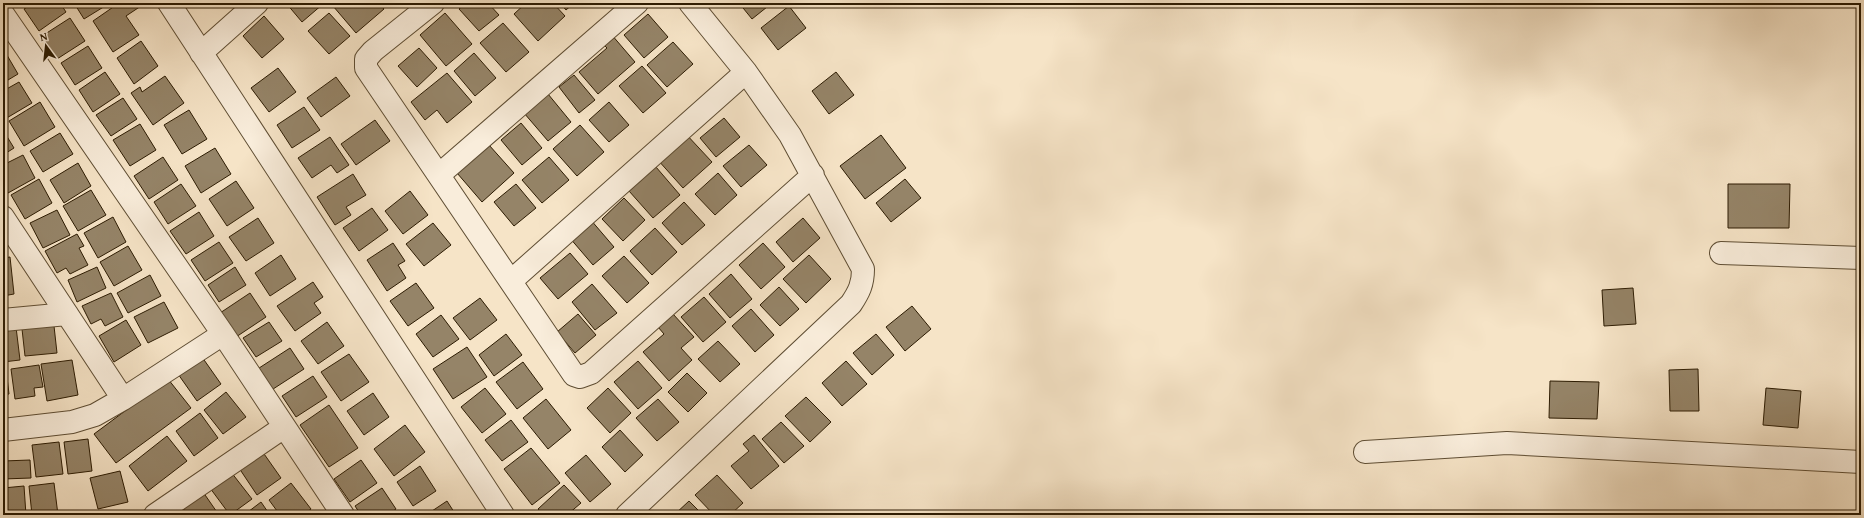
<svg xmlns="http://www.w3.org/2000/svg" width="1864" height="518" viewBox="0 0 1864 518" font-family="'Gentium Book Plus',serif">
<rect width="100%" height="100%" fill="#f6e4c7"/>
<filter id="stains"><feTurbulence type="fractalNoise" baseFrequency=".005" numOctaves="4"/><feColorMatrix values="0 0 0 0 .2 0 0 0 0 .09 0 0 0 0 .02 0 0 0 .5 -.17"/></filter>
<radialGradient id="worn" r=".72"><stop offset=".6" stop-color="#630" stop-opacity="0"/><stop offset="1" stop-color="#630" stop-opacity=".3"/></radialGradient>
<path fill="#958468" stroke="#2c1b02" d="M34,3H60L66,12L39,31L24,9Z
M74,3H110L84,19Z
M119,3H139L141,6L126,16L139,35L113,52L93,21Z
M286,3H322L323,4L302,22Z
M336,3H379L384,9L356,33L333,6Z
M466,3H488L499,15L479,31L459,9Z
M526,3H553L565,16L538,41L514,14Z
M560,3H574L566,10Z
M739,3H772L752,19Z
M789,6L806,28L778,50L761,28Z
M329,13L350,36L329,54L308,31Z
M445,13L472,44L446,66L420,35Z
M648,14L668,37L644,58L624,35Z
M264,16L284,39L262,58L243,36Z
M70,18L85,41L57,59L42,36Z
M503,23L529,52L506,72L480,43Z
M611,34L635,62L598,94L579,72L607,48L601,42Z
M141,41L158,66L134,84L117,58Z
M673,42L693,64L667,87L647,65Z
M88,46L102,68L75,85L61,63Z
M419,48L437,68L417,87L398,66Z
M4,50L18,74L3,83V51Z
M474,53L496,78L475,96L454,71Z
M642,66L666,93L643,113L619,86Z
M278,68L296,92L269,112L251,88Z
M105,72L120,94L93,112L79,90Z
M836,72L854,95L829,114L812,91Z
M447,73L472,102L447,123L437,110L425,120L411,102Z
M574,75L595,100L579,113L559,87Z
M165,76L184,103L153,125L131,93L140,87L142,92Z
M336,77L350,96L321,117L307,98Z
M19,82L32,103L5,119L3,115V91Z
M548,94L571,122L548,141L524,113Z
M123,98L137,119L111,136L96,115Z
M40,102L55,127L24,146L9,121Z
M609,102L629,125L609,142L589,120Z
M304,107L320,130L292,148L277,125Z
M189,110L207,139L182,154L164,125Z
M724,118L740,137L716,157L700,138Z
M375,120L390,141L356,165L341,144Z
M521,123L542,148L522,165L501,140Z
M140,124L156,150L130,166L113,140Z
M580,125L604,152L577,176L553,149Z
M3,130L14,148L3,155Z
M60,133L73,154L43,172L30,151Z
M685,133L712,162L683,188L657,159Z
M881,135L906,168L865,199L840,166Z
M330,137L349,165L337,173L331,165L312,178L298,158Z
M489,145L514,173L482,202L457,173Z
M749,145L767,165L741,187L723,166Z
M215,148L231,174L201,193L185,166Z
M23,155L35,178L8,193L3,184V165Z
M163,157L178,180L149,199L134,176Z
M549,157L569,180L542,203L522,180Z
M78,163L91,186L64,203L50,180Z
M656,167L680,195L653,218L629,191Z
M718,173L737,195L715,215L695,194Z
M353,174L366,195L346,207L351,215L335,225L317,197Z
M39,179L52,203L25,219L11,195Z
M905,179L921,198L891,222L876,203Z
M236,181L254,208L227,226L209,199Z
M181,184L196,206L168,224L154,202Z
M516,184L536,208L514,226L494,202Z
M1728,184H1790L1789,228H1728Z
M91,190L106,215L78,231L63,206Z
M410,191L428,215L403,234L385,211Z
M624,198L645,220L623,241L602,219Z
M684,202L705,225L682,245L662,223Z
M372,208L388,230L359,251L343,228Z
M57,210L70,235L43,248L30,223Z
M199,212L214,236L186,254L170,231Z
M113,217L126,242L98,258L84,233Z
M258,218L274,243L246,261L229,237Z
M803,218L820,238L793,262L776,242Z
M590,219L614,247L593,265L569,237Z
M433,223L451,245L424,266L406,244Z
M655,228L677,252L652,275L630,251Z
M77,234L84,246L79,248L88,265L70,274L66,268L57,273L45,251Z
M219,242L233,263L205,281L191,260Z
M393,243L405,261L398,265L406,278L387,291L367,260Z
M763,243L785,267L761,289L739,265Z
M128,246L142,270L114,286L100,262Z
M570,253L588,274L558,299L540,278Z
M281,255L296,279L270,296L255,273Z
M809,255L831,279L806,303L783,279Z
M624,256L649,283L627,303L602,276Z
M10,257L14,294L3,296V258Z
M97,267L106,288L77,302L68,280Z
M235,267L246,285L219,302L208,285Z
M731,274L752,299L730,318L709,294Z
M150,275L161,296L128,313L117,293Z
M313,282L323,297L314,303L321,313L295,331L277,306Z
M416,283L434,308L408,326L390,301Z
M592,284L617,313L595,330L572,302Z
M779,287L799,309L780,326L760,305Z
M1633,288L1636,324L1604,326L1602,290Z
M111,293L123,317L105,326L101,319L91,324L82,306Z
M250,293L266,317L236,337L220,313Z
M704,297L726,322L703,342L681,317Z
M480,298L497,320L470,340L453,318Z
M164,302L178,328L148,343L134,317Z
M912,306L931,329L905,351L886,327Z
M751,309L774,335L755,352L732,326Z
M578,314L596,335L575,353L557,332Z
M673,314L694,337L681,348L692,360L669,381L643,352L664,334L658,327Z
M441,315L459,339L433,357L416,334Z
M126,320L141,345L114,362L99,336Z
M269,322L282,341L256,357L243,338Z
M327,322L344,346L318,364L301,341Z
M54,326L57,353L25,356L22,329Z
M16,327L20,360L3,362V328Z
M506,334L522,355L494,376L479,355Z
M876,334L894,355L872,375L853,353Z
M718,341L740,364L720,382L698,359Z
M467,347L487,377L453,399L433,369Z
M290,348L304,369L270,391L256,370Z
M349,354L369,382L341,401L321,372Z
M202,357L221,384L197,401L178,374Z
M72,360L78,395L47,401L41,364Z
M638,361L662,388L638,409L614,382Z
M846,361L867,384L842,406L822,383Z
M523,362L543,389L517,409L496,382Z
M39,365L43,387L34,388L35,396L15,399L11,369Z
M3,369H6L9,394L3,395Z
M1698,369L1699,411H1670L1669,370Z
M687,373L707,393L688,412L668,392Z
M313,376L327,397L296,417L282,396Z
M168,379L191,408L116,463L94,434Z
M1550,381L1599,382L1597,419L1549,418Z
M485,388L506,414L482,433L461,407Z
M608,388L631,413L610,433L587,408Z
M1766,388L1801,391L1798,428L1763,425Z
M226,392L246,417L223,434L204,410Z
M373,393L389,417L364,435L347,411Z
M806,397L831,422L810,442L785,416Z
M546,399L571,430L548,449L523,418Z
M658,399L679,422L657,441L636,418Z
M329,405L358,448L329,467L300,425Z
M200,413L218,438L194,456L176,431Z
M511,420L528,442L502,461L485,440Z
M781,422L804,446L784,463L762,439Z
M405,425L425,452L394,476L374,449Z
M620,430L643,455L625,472L602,447Z
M754,435L779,466L751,489L731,466L749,451L743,444Z
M167,436L187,461L148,491L129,466Z
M88,439L92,471L68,474L64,442Z
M59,442L63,474L36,477L32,445Z
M531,448L560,483L532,505L504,469Z
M262,451L281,478L257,495L239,468Z
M586,455L611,484L590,502L565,473Z
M30,460L31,478L3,479V461Z
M361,460L377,483L350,502L334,479Z
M420,466L436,491L413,506L397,482Z
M120,471L128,502L98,509L90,478Z
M231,472L252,499L230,515L210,488Z
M717,475L743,503L730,515H714L695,495Z
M54,483L58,515H32L29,486Z
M291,483L311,509L303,515H280L269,500Z
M564,485L581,503L567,515H543L538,509Z
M24,486L26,515H3V488Z
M382,488L396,509L387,515H361L355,506Z
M203,492L219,515H188L182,507Z
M447,501L456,515H426Z
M689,501L703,515H674Z
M261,502L270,515H244Z"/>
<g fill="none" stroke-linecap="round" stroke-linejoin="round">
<defs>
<path id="street" d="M169,3L503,515
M433,3L373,51L366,59V68L574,375L580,377L591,373L813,175
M3,14L223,334L343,515
M201,53L257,3
M440,174L637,3
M3,217L123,399
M1721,253L1861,258
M511,281L746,72
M3,320L67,314
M3,430L72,422L95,415L123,399L223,334
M1365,452L1507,443L1861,462
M155,515L284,427
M627,515L851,304C859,292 863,284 863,269L790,135L746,72L690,3"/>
</defs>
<use href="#street" stroke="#5e4d33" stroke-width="24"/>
<use href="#street" stroke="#f9eddb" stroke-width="22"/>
</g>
<rect width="1864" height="518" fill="none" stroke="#f6e4c7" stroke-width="16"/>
<rect x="4" y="4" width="1856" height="510" fill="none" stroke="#2c1b02" stroke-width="2"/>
<rect x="8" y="8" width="1848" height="502" fill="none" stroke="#2c1b02"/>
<g transform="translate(46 46) rotate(345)" stroke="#f9eddb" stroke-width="3" paint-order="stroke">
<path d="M0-3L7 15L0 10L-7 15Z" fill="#2c1b02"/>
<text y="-6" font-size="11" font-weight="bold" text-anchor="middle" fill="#2c1b02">N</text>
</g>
<rect width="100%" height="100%" filter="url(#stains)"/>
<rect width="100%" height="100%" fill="url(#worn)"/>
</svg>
